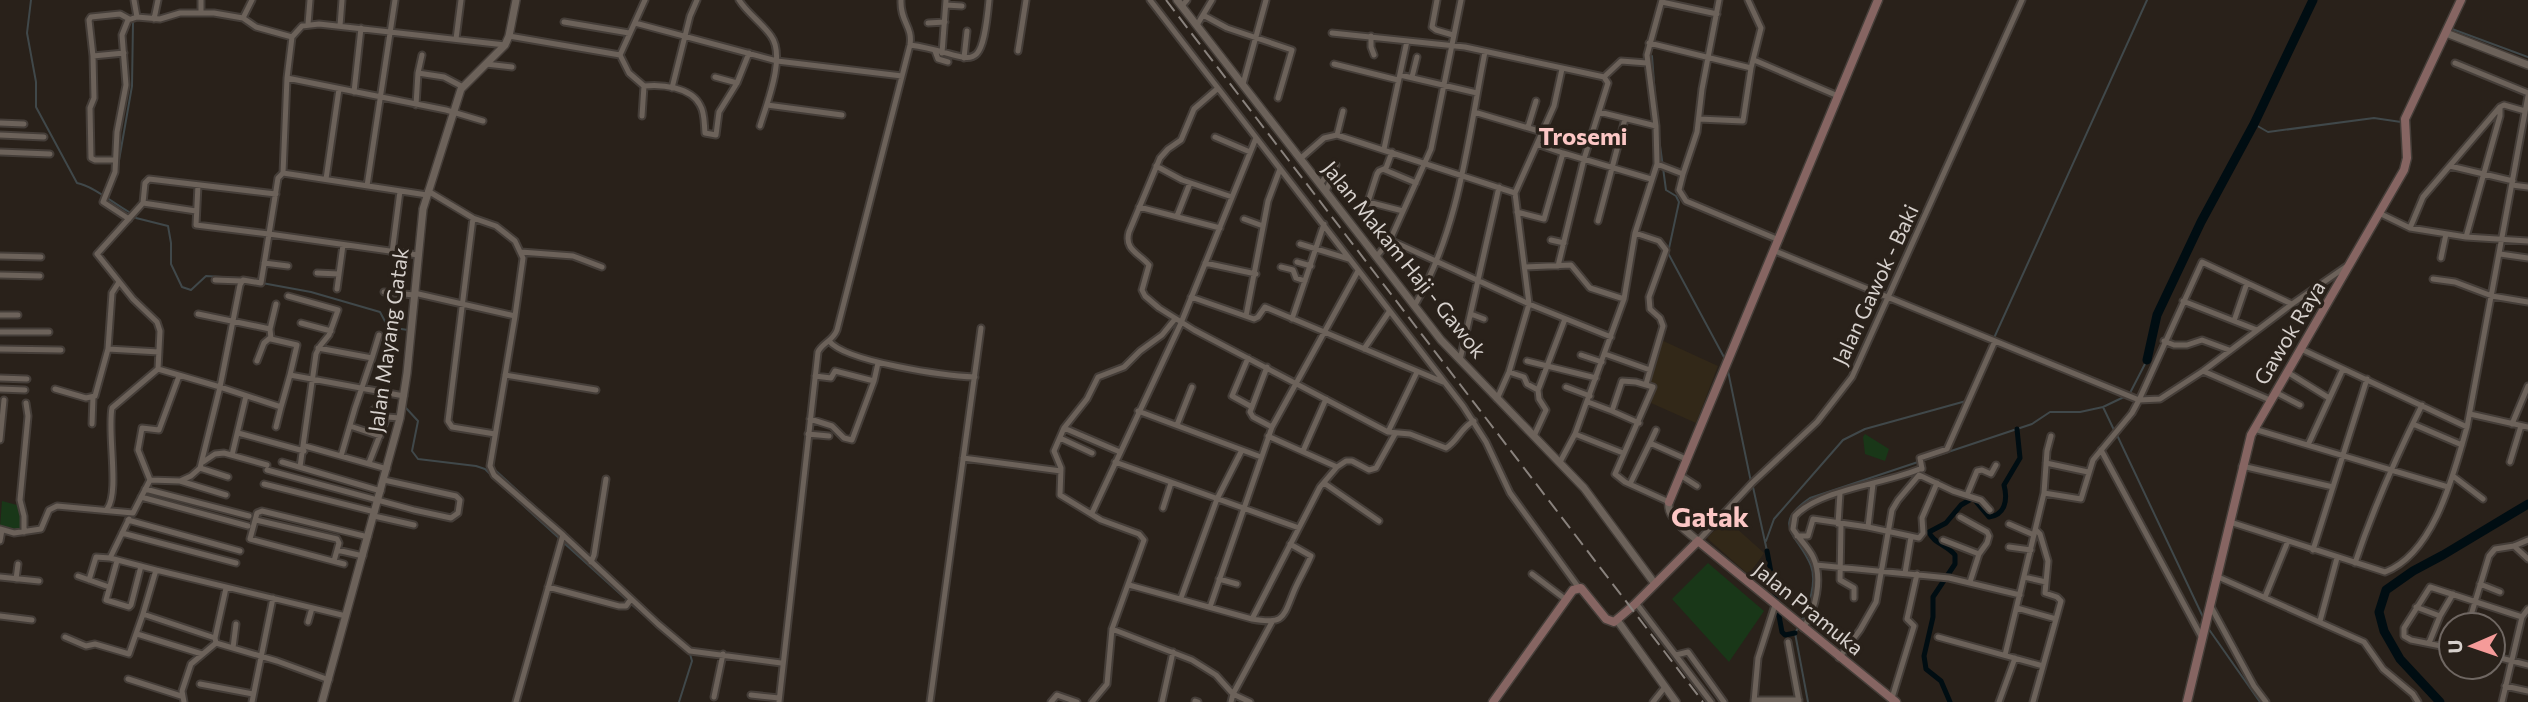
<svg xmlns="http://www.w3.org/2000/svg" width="2528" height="702" viewBox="0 0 2528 702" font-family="Commissioner,sans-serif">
<rect width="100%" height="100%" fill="#29211a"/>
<path fill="#322818" d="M1659,339L1718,366L1696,423L1651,403L1656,385L1648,380Z
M1726,519L1764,553L1749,575L1707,538Z"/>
<path fill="#193718" d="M1865,434L1889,449L1885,461L1865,454L1863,437Z
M2,501L17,505L21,514L20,530L0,527Z
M1708,563L1764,611L1729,662L1672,599Z"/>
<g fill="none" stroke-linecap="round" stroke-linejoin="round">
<path stroke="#40484a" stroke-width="2" d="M31,0L27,33L36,82V107L77,183C93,186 113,203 129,212
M2452,29L2528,57
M1652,56L1656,109
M2254,124L2268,132L2374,118L2401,122L2402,120
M1659,138L1666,190L1676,196L1679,202L1668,253L1725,359
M118,166L132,86L133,22
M110,192L115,178
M136,218L168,226L171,243V264L182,287L191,290L206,276L239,278
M262,283L311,292L380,312L388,327L408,330
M1994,338L2147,0
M1728,371L1751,482
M2130,393L2147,360
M2103,407L2114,430
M406,408L418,421L412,451L418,459L476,466L485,469L493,477
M2117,435L2203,617
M1924,460L2032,424L2050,412H2080L2103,407L2126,396
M495,470L597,563
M502,486L560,539
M1753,487L1767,551
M1766,541L1774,519L1843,440L1865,429L1966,401
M564,543L627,600
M631,604L683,648
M1802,620C1809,606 1817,582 1811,566C1799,535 1769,526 1810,498L1918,462
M1798,628L1795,633L1808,702
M2208,628L2260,702
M679,702L692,661L690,654"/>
<path stroke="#000d12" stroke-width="5" d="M1767,551L1782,632L1785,635L1795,633
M1950,702L1941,681L1926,669L1924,656L1933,617V597L1955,564V555C1947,545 1933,543 1929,532L1946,523L1961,505L1973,498L1989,517C2005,515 2008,500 2004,485L2020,458L2017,429"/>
<path stroke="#000d12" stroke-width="9" d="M2147,360L2157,315L2201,222L2254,124L2313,0
M2440,702L2400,659L2384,631L2379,612L2386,590L2413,571L2443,555L2528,504"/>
<defs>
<path id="minor" d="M134,0L137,17
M739,0C747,13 762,23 771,36C786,56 767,103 760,126
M1150,0L1463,406L1486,442L1510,493L1579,588
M1437,0L1432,27L1436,30L1453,35
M1662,2L1717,14
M946,5L962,6
M1182,6L1187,0
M201,13V0
M1203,15L1227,28L1292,50L1278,98
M243,18L252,0
M154,19L158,0
M564,22L629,33
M635,23L777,61L902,76
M928,23L945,22
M308,24L310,0
M1197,25L1212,0
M340,26L342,0
M1332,33L1465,47L1604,77L1621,61L1647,63
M509,36L620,55L645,0
M1371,36V47L1374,55
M456,39L461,0
M1649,43L1751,68
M910,45C972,53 981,85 989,0
M935,51L938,59L948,62
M1018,51L1026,0
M942,53L946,0
M620,55L629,73L644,86L642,116
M93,56L124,53
M964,58L967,31
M1754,60L1838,96
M2455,63L2528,93
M486,64L512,67
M1334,64L1398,80
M418,73L444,77L463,87
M1400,75L1477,93
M715,77L737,83
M1412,77L1417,57
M287,78L283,173L278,178L269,234L418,255
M1243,84L1266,0
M644,86C661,84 691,87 700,105C705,113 704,123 705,133L716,135L719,112L737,83L749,53
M672,88L690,16L697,0
M1217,89L1194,109L1181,140L1168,149L1160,158L1129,232C1124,250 1139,253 1149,265L1142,290L1145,296L1159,308L1194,330L1388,432L1410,434L1446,448C1458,441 1461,427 1474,421
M354,92L361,28
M416,105L418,73L422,55
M767,105L842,115
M1474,112L1542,132
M1599,112L1656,126
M1699,119L1743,121L1751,68L1761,28L1748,0
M483,121L446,110L287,78L292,37L302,26L319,24L505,45
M0,123L24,124
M1528,127L1536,101
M0,135L44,137
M1337,135L1343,111
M1215,137L1250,152
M1384,149L1407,41
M0,152L50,154
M1563,153L1651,179
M1300,159L1324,138L1337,135L1515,193
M115,160H95L91,158L90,108L94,98L93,56L89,20L91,17L120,14L129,19
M1657,164L1683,174L1697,132L1702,89L1719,0
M1156,166L1182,180L1232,197
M2450,166L2513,181
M1385,170L1416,183
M283,173L427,195
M1683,174L1679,190L1686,201L1779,240
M326,179L339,89
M1321,183L1331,169
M198,185L196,225L269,234L261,283L243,280L240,285L220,387L158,369L160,331L157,322L133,299L97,254L143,203L145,183L149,179L276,194
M2512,185L2528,187
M367,186L395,0
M1326,192L1336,165
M1368,202L1403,211
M143,203L196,211
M1139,207L1220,228
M1517,212L1544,219L1563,153L1537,144
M2379,213L2410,228L2466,237L2528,241
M1364,214L1377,174L1379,171L1386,168L1392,152
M1177,216L1190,183
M473,218L448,421L452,427L495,434
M129,219L103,202L115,172L117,132L126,85L122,35L128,20L137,17L160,19L180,13H214L243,18L256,27L292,37
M1244,219L1263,226
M1598,221L1625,119
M2410,228L2423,197L2500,107L2504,105L2525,111
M1635,233L1659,241L1666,250L1649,297L1650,309L1660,318L1663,326L1646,384
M2466,237L2500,116V107
M1390,240L1529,304L1611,337
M1551,240L1564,243
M1300,244L1349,259
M1775,251L2139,400L2202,262L2292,304
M521,252L573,256L602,267
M392,253L400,191
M2500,254L2528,258
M0,256L41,257
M1376,257L1390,240L1431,149L1461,0
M2441,258L2446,234
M1297,262L1311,266
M264,263L288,266
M1205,263L1256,274
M1558,266L1584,159L1607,86L1608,83L1604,77
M1281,267L1293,270L1296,278L1305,281
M1525,267L1571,265L1590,288L1624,299
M317,273L339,274
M0,275L40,276
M2433,279L2455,282L2492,296L2528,302
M215,280L241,281
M337,289L343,245
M384,292L414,295
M414,293L515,316L523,258L515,241L496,226L473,218L428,191
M288,296L338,310L329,335L320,346L316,354L300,467
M1191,297L1254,319L1258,317L1265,307L1443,382
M2183,301L2257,330
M1415,305C1460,227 1468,138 1485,52
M198,314L270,329L271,339L297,345L290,375
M1471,314L1484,319
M0,315H18
M515,316L490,466L494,475L563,535L516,702
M1246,316L1268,201L1280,169
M1292,319L1324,224
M2234,321L2247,283
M301,323L331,331
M270,329L276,304
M0,332H49
M829,341C846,362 946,376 975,377
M2164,341L2174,345H2187L2202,340L2229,350
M318,348L372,358L355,408L341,456
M0,349L61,350
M108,349L159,352
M1364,349L1389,312
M2301,349L2467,427
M1605,354L1650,370
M1581,355L1602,362
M372,358L379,335
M1248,358L1232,396L1252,407
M1460,360L1499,187
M257,361L264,343L270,338
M1527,361L1596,378
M1267,367L1250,412L1253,417L1272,427
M2203,371L2270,400
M1509,372L1524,377L1527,384L1538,390
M2287,372L2329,398
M505,375L596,390
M815,376L831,378L835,371L874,381L878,363
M0,378L27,379
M1566,387L1590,396
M0,389L25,390
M55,389L86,398L95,396L108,349L112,293L119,282
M2275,392L2300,405
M1497,399L1509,372L1529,304L1515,193L1554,106L1562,69
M1588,402L1612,411L1622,381L1636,382L1653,387L1615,474L1625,482L1669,502
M372,411L376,408L383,392
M1138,411L1261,457
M1612,411L1639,423
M2470,414L2528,427
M810,419L832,426L844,438L852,440L874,381
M92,424L93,397
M2413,424L2462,445
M2512,424L2528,386
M1177,425L1192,387
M350,426L380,436
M276,427L281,407
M1064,428L1120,452
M2254,429L2448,487
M1388,432L1417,372
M238,433L304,451
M808,434L829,436
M1268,436L1337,467
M1534,436L1546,410L1539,399L1538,390L1565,319
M1060,438L1092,453
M0,440L4,400
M1650,443L1656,430
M2308,445L2343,369
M305,446L387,469
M2101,450L2201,636
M1303,451L1326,399
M1623,453L1575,434L1624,299L1635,233L1657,164L1656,126L1647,55L1662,0
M232,455L246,396
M963,458L1061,471
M203,462L215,454L224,453L267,465
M282,462L381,491
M1115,462L1299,528
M1560,462L1575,434
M2510,462L2521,426
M369,463L387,417L400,418
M2046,463L2088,472
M2242,466L2333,487
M200,468L228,477
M1922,469L1920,458L1947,449L1995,341
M267,470L414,510L451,518L458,513L460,500L456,496L384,480
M1680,475L1697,486
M2453,476L2483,499
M150,480L138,450L142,428L159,430L179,376
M180,481L226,495
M1324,483L1379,521
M264,484L375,512
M1630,484L1650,443L1686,459
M145,489L249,516
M2044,493L2081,499L2093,460L2132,413L2139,400L2160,399L2203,371L2292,304L2347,266
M1967,495L1977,471L1982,470L1991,474L1996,465
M141,497L248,526
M1163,508L1171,483
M107,509C120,493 107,433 112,408L158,369
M1092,513L1181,323L1256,138
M374,516L414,525
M1960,517L1987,532L1989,536L1987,543L1979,554L1970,582
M129,519L110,558L156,570
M128,520L240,551
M256,520L337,539L339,543L334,561
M2230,522L2385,572C2435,553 2454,472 2467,427L2528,96
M1838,524L1840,493
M1841,524L1840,580L1854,588V598
M2009,524L2034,535
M1868,527L1919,538L1923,533L1922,518L1937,483
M0,529L14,533L41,529L49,510L57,506L133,513L150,480L180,481L191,476L200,468L220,387L281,407L290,375L404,396
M24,532V516L20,500L28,416L26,403
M122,533L236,563
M563,535L658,624L690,651L781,663
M1797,536H1808L1813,519L1868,527L1873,484
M1943,540L1979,554
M0,541L2,530
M1698,541L1752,483L1817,422L1852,377L2022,0
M2514,546L2528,559
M2009,547L2031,550
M337,550L363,556
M2313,550L2367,379
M117,561L106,600L129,607L131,605L141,566
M591,562L594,555L606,479
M2355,563C2373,509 2396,457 2422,405
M344,564L250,539L257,513L262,511L368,537
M1816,565L1949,578L2020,595
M1905,573L1911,537
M1532,574L1565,599
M78,576L109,587
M2216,576L2364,642L2383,669L2413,694L2418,702
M0,577L39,581
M2024,577L2046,582
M16,579L18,564
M1219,579L1237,584
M89,580L96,557L110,558
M2480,584L2500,592
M1129,585L1252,619L1320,487L1337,467L1346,461H1352L1369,470L1376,468L1395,434
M548,587L619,606H626L631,599
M226,588L215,638L216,643L277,661L329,680
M2265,597L2288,541
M1181,598L1217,499L1242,450
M1636,603L1711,702
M2210,605L2254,686L2266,702
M1210,607L1272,427L1358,271
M2416,607L2440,616
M2017,608L2056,619
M0,616L32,620
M1252,619C1284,625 1283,618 1294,591C1299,579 1306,568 1311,556L1290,544
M2320,621L2337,558
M308,622L312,608
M2468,625L2489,556L2495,549L2514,546L2528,540
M1803,628C1816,610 1823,578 1813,557C1808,547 1799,539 1793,529L1795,516C1819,489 1887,484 1922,468
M1112,629L1192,660L1216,675L1233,694L1250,702
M137,634L202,654
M65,637L86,646L95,644L129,654L143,614
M1938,637L2043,666
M215,638L143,614L156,570L346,616
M1788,642L1799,702
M2429,643L2440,616L2453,594
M233,648L236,624
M2451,648L2411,640L2404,636V628L2430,587L2522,617L2528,609
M1676,655L1688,652L1724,702
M2005,655L2044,493L2047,451L2051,436
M2493,656L2528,665
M1839,658L1860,630L1876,602L1892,510L1898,500L1919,475L1953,491L1981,500L1990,510
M128,679L181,696
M200,684L253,694
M2505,686L2528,691
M751,695L779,698
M714,697L723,654
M1892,698L1914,626L1907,619L1917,574
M1754,700H1799
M1195,701L1198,702
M184,702L182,691L191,664L216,643
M252,702L273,598
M779,702L818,352C822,343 833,341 837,330L910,45C913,26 900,22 901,0
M930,702L981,328
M1051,702L1057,695L1077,702
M1092,702L1107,684L1112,629L1144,540L1139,534L1101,520L1060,495L1061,468L1054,451L1064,428L1087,399L1098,377L1124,367L1140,351L1162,335L1175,319
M1162,702L1173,652
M1231,702L1233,694L1272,622
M1653,702L1665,687
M1754,702L1758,658L1775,605
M1999,702L2015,658
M2033,702L2061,601L2057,597L2045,593L2048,561L2040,534L2036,530
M2502,702L2522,617"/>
<path id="tertiary" d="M1177,0L1441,340L1584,488L1655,584
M2446,33L2528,65
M1669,502C1666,518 1687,531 1698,541
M1617,620L1676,702
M322,702L400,418L407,373L423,209L461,89L505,45L509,36L516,0"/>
<path id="secondary" d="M1669,502L1878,0
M1493,702L1573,590L1581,588L1606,619L1614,622L1634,605L1698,541L1896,702
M2187,702L2251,435L2404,170L2407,158L2405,119L2461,0"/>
</defs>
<use href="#minor" stroke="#453e39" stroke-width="9"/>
<use href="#tertiary" stroke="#453e39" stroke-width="10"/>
<use href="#secondary" stroke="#453e39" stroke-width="11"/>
<use href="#minor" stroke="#6c625a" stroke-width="5"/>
<use href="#tertiary" stroke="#6c625a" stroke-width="7"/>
<use href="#secondary" stroke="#866562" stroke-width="8"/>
<path stroke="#89827d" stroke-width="2" stroke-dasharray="14 7" stroke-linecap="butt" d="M1166,0L1703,702"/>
</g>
<g text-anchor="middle" stroke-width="7" stroke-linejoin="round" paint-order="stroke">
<g font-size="21" fill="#d7d1cd" stroke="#29211a">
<text transform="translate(1404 260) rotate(51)" y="7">Jalan Makam Haji - Gawok</text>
<text transform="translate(1876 285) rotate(-65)" y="7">Jalan Gawok - Baki</text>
<text transform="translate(2290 333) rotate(-59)" y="7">Gawok Raya</text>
<text transform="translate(389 340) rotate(-82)" y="7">Jalan Mayang Gatak</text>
<text transform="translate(1808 609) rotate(39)" y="7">Jalan Pramuka</text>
</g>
<g font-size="24" font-weight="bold" fill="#fcc7c5" stroke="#29211a">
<text x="1583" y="145">Trosemi</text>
</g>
<g font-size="28" font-weight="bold" fill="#fcc7c5" stroke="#29211a">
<text x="1710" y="527">Gatak</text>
</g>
</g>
<g transform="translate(2472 646) rotate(268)"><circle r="33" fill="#29211a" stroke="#6f6762" stroke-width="2"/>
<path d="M0-5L12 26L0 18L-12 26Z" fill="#f59b99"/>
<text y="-10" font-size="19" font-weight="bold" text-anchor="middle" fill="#d7d1cd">U</text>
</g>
</svg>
